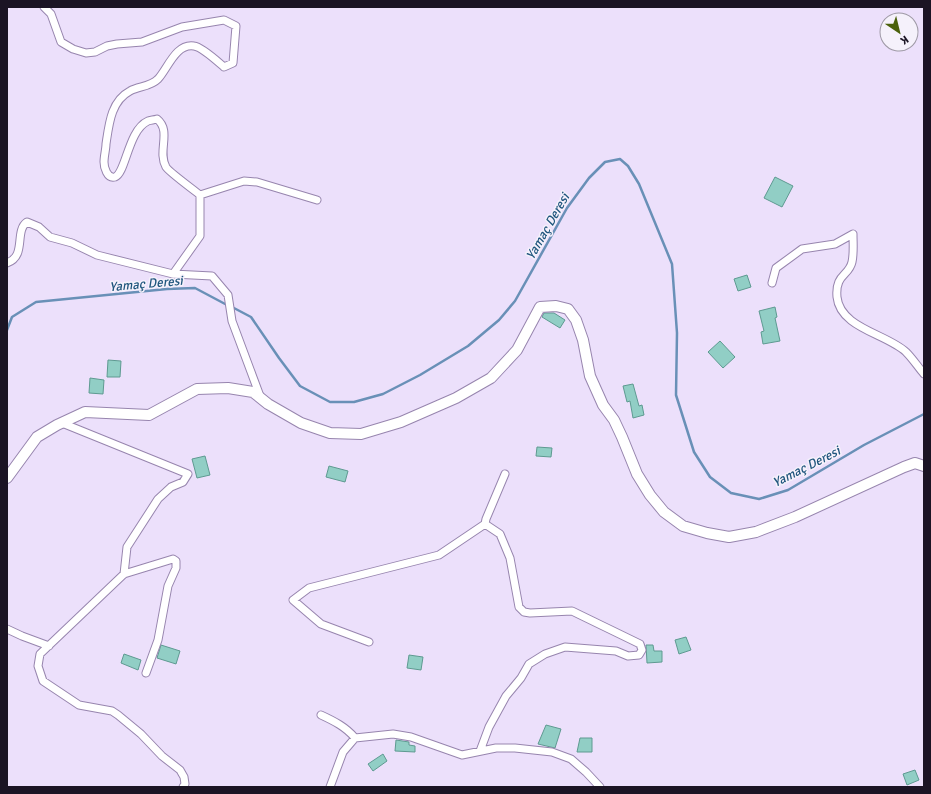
<svg xmlns="http://www.w3.org/2000/svg" width="931" height="794" viewBox="0 0 931 794" font-family="Signika,sans-serif">
<rect width="100%" height="100%" fill="#ece0fb"/>
<g fill="none" stroke-linecap="round" stroke-linejoin="round">
<path stroke="#6990b7" stroke-width="2.5" d="M232,307L251,317L279,358L300,386L330,402H354L383,394L420,375L468,346L499,320L515,301L567,208L589,178L605,162L620,159L628,166L639,184L672,264L677,333L676,395L694,452L710,477L731,493L759,499L788,490L864,445L924,414
M7,330L12,317L36,302L167,289L195,288L227,305"/>
</g>
<path fill="#91cec5" stroke="#5e9a91" d="M775,177L793,186L782,207L764,198Z
M747,275L751,287L738,291L734,279Z
M775,307L777,317L775,318L780,341L763,344L761,332L764,331L759,311Z
M544,313H554L565,320L560,328L542,317Z
M720,341L735,357L723,368L708,352Z
M108,360L121,361L120,377H107Z
M90,378L104,380L103,394L89,393Z
M633,384L639,406L642,405L644,415L633,418L630,401L627,402L623,386Z
M537,447L552,448L551,457L536,456Z
M205,456L210,475L197,478L192,459Z
M329,466L348,471L345,482L326,477Z
M686,637L691,650L679,654L675,640Z
M161,645L180,651L176,664L157,658Z
M646,645H653L654,651H662V662L647,663Z
M124,654L141,660L138,670L121,663Z
M409,655L423,657L421,670L407,668Z
M546,725L561,729L555,748L538,744Z
M580,738H592V752H577Z
M396,740L409,742V745L415,746V752L395,751Z
M383,754L387,761L373,771L368,764Z
M915,770L919,780L907,785L903,774Z"/>
<g fill="none" stroke-linecap="round" stroke-linejoin="round">
<defs>
<path id="street" d="M44,7L51,14L61,42L73,49L86,53L95,52L107,46L117,44L142,42L182,27L224,20L236,26L233,63L224,67C217,61 202,47 194,46C176,43 168,68 158,79C150,87 139,86 130,91C111,101 109,124 106,144C106,149 104,156 104,162C104,167 107,179 115,177C126,173 128,130 148,121C150,120 154,120 157,119C172,131 157,151 166,167C169,172 194,190 200,195
M200,195L244,181L257,182L317,200
M7,263C27,256 14,231 27,222L39,227L50,237L72,243L97,255L173,274L212,276L228,295L232,321L260,396
M173,274L200,236V195
M772,283L776,268L802,249L835,244L853,234C853,243 854,253 852,262C849,276 835,274 837,297C840,328 887,334 906,352C913,359 918,367 924,374
M62,423L188,474L183,482L171,487L158,499L127,547L124,574
M7,629L22,636L49,646
M369,642L321,624L293,600L309,588L439,555L485,524L486,519L505,474
M146,673L158,640L168,586L176,568V561L173,559L124,574L40,654L38,666L43,681L79,705L112,711L118,715L141,734L162,756L180,770L184,777L185,784L183,787
M321,715C334,721 346,727 355,738
M480,751L489,727L506,696L521,678L529,664L545,654L565,647L616,651L628,656L639,655L642,650L640,644L572,611L530,613L524,612L519,607L510,558L500,534L485,524
M330,787L343,752L355,738L393,734L411,737L462,755L496,748H515L552,752L571,759L586,772L600,787"/>
<path id="secondary" d="M7,478L37,437L57,425L85,412L149,415L197,389L228,388L253,392L268,404L301,423L330,433L361,434L401,422L456,398L491,378L517,350L540,307L556,306L568,309L576,320L583,340L590,376L603,405L614,420L622,437L637,474L650,495L664,512L683,526L707,533L729,537L756,532L795,517L904,467L915,463L924,466"/>
</defs>
<use href="#street" stroke="#9785ae" stroke-width="9"/>
<use href="#secondary" stroke="#9785ae" stroke-width="12"/>
<use href="#street" stroke="#fff" stroke-width="7"/>
<use href="#secondary" stroke="#fff" stroke-width="10"/>
</g>
<g text-anchor="middle" stroke-width="3" stroke-linejoin="round" paint-order="stroke">
<g font-size="13" font-style="italic" fill="#1f557d" stroke="#f5f1fb">
<text transform="translate(547 226) rotate(-60)" y="5">Yamaç Deresi</text>
<text transform="translate(146 283) rotate(-5)" y="5">Yamaç Deresi</text>
<text transform="translate(806 466) rotate(-27)" y="5">Yamaç Deresi</text>
</g>
</g>
<rect width="931" height="794" fill="none" stroke="#1b1424" stroke-width="16"/>
<g transform="translate(899 32) rotate(145)"><circle r="19" fill="#f5f1fb" stroke="#9e99a5"/>
<path d="M0-3L7 15L0 10L-7 15Z" fill="#4b610c"/>
<text y="-6" font-size="11" font-weight="bold" text-anchor="middle" fill="#1b1424">K</text>
</g>
</svg>
